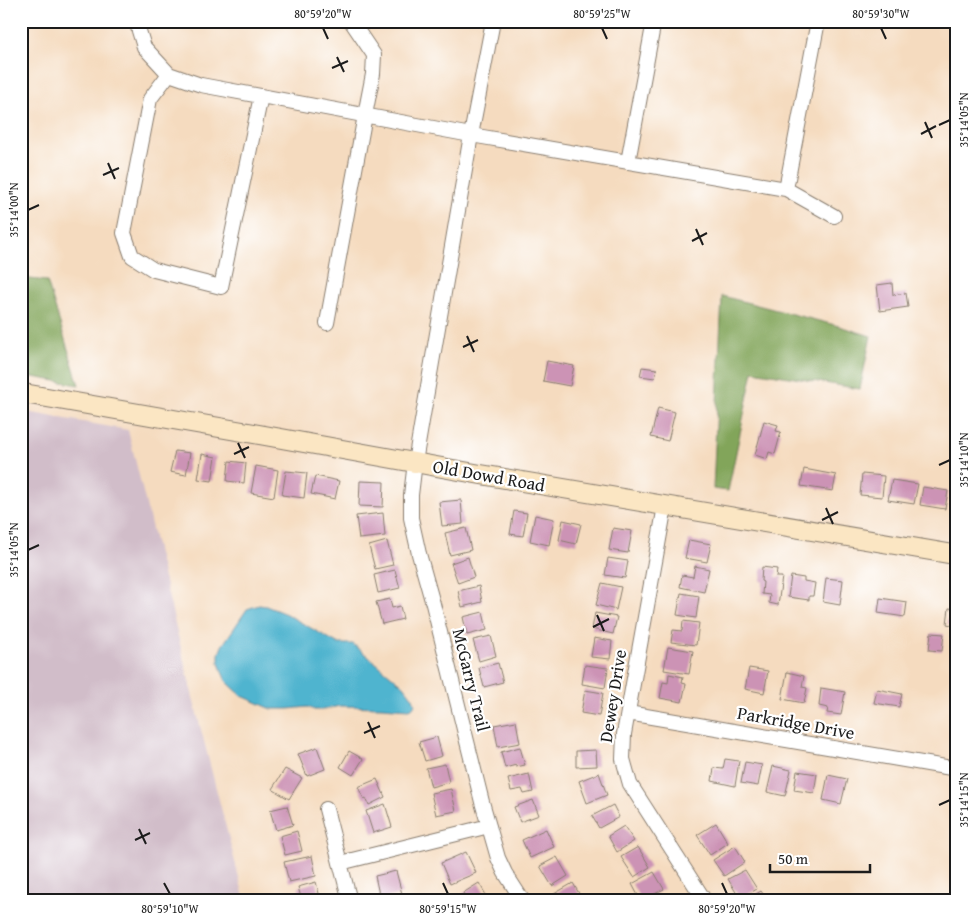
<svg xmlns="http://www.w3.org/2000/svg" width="978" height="922" viewBox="0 0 978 922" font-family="'Gentium Book Plus',serif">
<rect width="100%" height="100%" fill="#fff"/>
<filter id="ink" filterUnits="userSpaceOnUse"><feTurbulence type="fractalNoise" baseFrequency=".02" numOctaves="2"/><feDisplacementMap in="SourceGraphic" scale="10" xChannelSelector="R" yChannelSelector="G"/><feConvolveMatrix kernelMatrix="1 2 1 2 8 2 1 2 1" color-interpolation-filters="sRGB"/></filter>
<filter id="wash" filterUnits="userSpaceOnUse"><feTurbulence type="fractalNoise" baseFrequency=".0096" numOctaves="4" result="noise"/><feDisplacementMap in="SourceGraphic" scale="20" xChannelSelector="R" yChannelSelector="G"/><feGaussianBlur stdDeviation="1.12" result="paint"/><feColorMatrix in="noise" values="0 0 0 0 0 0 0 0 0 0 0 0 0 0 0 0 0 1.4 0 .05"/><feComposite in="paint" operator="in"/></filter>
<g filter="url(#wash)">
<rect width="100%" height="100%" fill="#f5dbbf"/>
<path fill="#d1bdc9" d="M21,411L128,430L197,714L245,901H21Z"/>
<path fill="#82a55a" stroke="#4f603b" d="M21,278L47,281L79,385L21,375Z
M722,296L839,326L871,336L860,389L753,371L728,491L713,489Z"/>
<path fill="#50b4cf" stroke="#366876" d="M259,605L266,606L286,614L339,644H353L404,686L413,698L415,704L412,708L409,709L382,707L340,706L320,710H314L308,707L288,709H272L242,696L226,681L222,672L219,662V654L222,646L247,609Z"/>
<g id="blocks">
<path fill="#cc93b5" d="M892,283L893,295L906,293L908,307L880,311L877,285Z
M547,361L574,366L570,386L543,381Z
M642,367L657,369L655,378L640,376Z
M658,408L675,412L668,441L651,437Z
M764,421L778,425L776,431L781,432L775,454L769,452L767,459L755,455Z
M175,451L190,453L186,475L170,472Z
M202,454L216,457L212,481L198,479Z
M229,461L246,463L244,483L227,481Z
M256,466L278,470L274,497L251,493Z
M804,469L836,475L833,491L801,486Z
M286,471L307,473L304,498L282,495Z
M862,474L884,476L882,497L860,495Z
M315,476L339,481L335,499L311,494Z
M892,480L918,484L914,504L888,500Z
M360,481L384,482L383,507L359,506Z
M923,487L948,491L945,509L920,505Z
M461,500L463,524L442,526L439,502Z
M514,511L527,513L523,536L510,534Z
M383,513L385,536L359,539L356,516Z
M535,515L554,519L549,545L530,541Z
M563,520L581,524L576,544L559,540Z
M466,528L471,550L450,555L445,533Z
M613,528L632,531L628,553L609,550Z
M689,540L711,544L707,562L685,558Z
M387,541L393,565L375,569L369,546Z
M468,557L474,577L458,583L451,563Z
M608,558L628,561L625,578L605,575Z
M695,566L709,569L704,592L680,587L682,575L693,577Z
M762,567L777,569L776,577H782L778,605L769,603L770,595L762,594L763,582L761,581Z
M395,570L400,588L378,593L374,575Z
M791,576L804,578V581L815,583L813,596H809V600L788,597Z
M826,578L843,580L840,605L823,602Z
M602,583L621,587L616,610L596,605Z
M479,586L482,602L462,607L458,591Z
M681,593L699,596L696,618L677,615Z
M880,598L907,602L905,617L878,613Z
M390,599L392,608L400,606L403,619L382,624L376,602Z
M949,608L957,609V626L947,624Z
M483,612L487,630L467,635L463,617Z
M595,613L617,617L613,634L592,629Z
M683,621L699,623L696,645L671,642L673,630L682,631Z
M931,633L944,634L942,651L929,650Z
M491,636L496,656L479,661L473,640Z
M594,638L612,641L610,659L591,657Z
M668,647L693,651L689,674L664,670Z
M498,663L503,682L484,687L479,668Z
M585,665L608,668L605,688L582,684Z
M749,668L768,671L764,693L745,689Z
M787,672L804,676L802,687L807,688L804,703L782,699Z
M669,674L683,677L682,683L686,684L682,702L660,698L663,682L668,683Z
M821,688L845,692L841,715L827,713L828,708L819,706Z
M877,689L902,694L899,707L874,703Z
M585,690L603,693L599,716L581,713Z
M516,721L520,743L498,747L494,725Z
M437,737L442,756L425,761L419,742Z
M317,747L325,769L307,776L298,754Z
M520,747L525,765L516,767V765L505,768L501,752Z
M596,750L597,766L576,767V751Z
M349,751L363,759L353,775L340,767Z
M725,759L739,761L735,786L712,781L714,768L723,769Z
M745,762L762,765L758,786L741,783Z
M445,764L449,782L431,787L426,768Z
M773,766L791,770L785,796L767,792Z
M285,769L302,778L289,799L272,789Z
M797,771L817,774L814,793L794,790Z
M599,773L607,795L587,803L579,781Z
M529,774L533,792L524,794L522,789L511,791L508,779Z
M828,775L847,779L841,804L823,800Z
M377,779L385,797L369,805L366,798L364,799L358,787Z
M451,789L456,811L436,815L431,793Z
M533,800L539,815L520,822L514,807Z
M385,804L392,827L373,833L366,811Z
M613,805L619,817L599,828L592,816Z
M287,806L293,825L276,830L270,810Z
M716,823L728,843L710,855L697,835Z
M624,826L634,841L617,852L608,836Z
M546,829L554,847L530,858L522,840Z
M297,831L302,851L285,855L280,836Z
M735,846L745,862L724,876L713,860Z
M638,847L650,867L634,877L621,857Z
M466,852L476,873L450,884L441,863Z
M312,856L316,876L289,882L284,862Z
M557,857L568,876L552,886L540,866Z
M745,870L757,889L740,899L728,879Z
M396,871L402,894L380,899L375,876Z
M654,872L664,889L641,901L632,884Z
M316,882L321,901H302L298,887Z
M479,883L489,900L467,901L463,893Z
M573,883L581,897L574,901H559L554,894Z
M761,891L768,901H752L750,898Z
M669,895L673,901H659Z"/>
</g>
</g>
<g filter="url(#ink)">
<use href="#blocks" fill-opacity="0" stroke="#887c6e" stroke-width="1"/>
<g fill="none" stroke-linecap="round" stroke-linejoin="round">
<defs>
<path id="street" d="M136,21L144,47L169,74L201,85L471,135L786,189L834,216
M493,21L471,135L415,462L411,495V518L419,554L433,604L482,802L498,858L505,873L523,901
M169,74L150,99L124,233L132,256L154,270L221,287L261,96
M628,162L654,21
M786,189L818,21
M327,323L365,115L373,74L374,55L351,21
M665,506L624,734L623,759L630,784L705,901
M628,713L957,769
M326,809L350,901
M340,863L489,826"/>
<path id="secondary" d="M21,393L262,435L478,474L957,555"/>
</defs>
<use href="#street" stroke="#887c6e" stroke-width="16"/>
<use href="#secondary" stroke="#887c6e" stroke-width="21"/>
<use href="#street" stroke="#fff" stroke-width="14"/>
<use href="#secondary" stroke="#fbe6c3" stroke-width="19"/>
</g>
</g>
<path fill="none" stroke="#1c1c1c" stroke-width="2" d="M323,28L328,39M602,28L607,39M881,28L886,39M337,57L344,72M332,68L348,61M925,122L932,138M939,125L950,120M921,134L936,126M108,163L115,179M103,175L119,168M28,210L39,205M696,229L703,245M692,241L707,233M467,336L474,352M463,347L478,340M238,443L245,458M234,454L249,447M939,465L950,460M826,508L833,524M822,520L838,512M28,550L39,545M597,615L604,631M593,627L609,619M368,722L375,738M364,733L380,726M939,805L950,800M139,829L146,844M135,840L150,833M164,883L170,894M443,883L448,894M722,883L727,894"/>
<g text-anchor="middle" stroke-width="4.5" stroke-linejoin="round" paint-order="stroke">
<g font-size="18" fill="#1c1c1c" stroke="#fff">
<text transform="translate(489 476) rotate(10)" y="6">Old Dowd Road</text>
<text transform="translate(471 680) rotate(76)" y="6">McGarry Trail</text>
<text transform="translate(613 696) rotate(-81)" y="6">Dewey Drive</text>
<text transform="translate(796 723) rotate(10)" y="6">Parkridge Drive</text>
</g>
</g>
<rect width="978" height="922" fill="none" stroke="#fff" stroke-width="55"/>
<path d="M770 864v8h100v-8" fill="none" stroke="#1c1c1c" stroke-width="2.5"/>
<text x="778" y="864" font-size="15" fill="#1c1c1c" stroke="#ffffff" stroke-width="4" paint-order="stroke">50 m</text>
<rect x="28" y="28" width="922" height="866" fill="none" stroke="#1c1c1c" stroke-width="2"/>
<g font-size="12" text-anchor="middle" fill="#1c1c1c">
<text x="323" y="18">80°59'20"W</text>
<text x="602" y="18">80°59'25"W</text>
<text x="881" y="18">80°59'30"W</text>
<text transform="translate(964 120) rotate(-90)" y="4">35°14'05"N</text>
<text transform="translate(14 210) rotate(-90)" y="4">35°14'00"N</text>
<text transform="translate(964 460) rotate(-90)" y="4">35°14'10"N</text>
<text transform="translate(14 550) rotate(-90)" y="4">35°14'05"N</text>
<text transform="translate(964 800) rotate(-90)" y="4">35°14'15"N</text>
<text x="170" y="913">80°59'10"W</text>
<text x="448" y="913">80°59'15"W</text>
<text x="727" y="913">80°59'20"W</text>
</g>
</svg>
